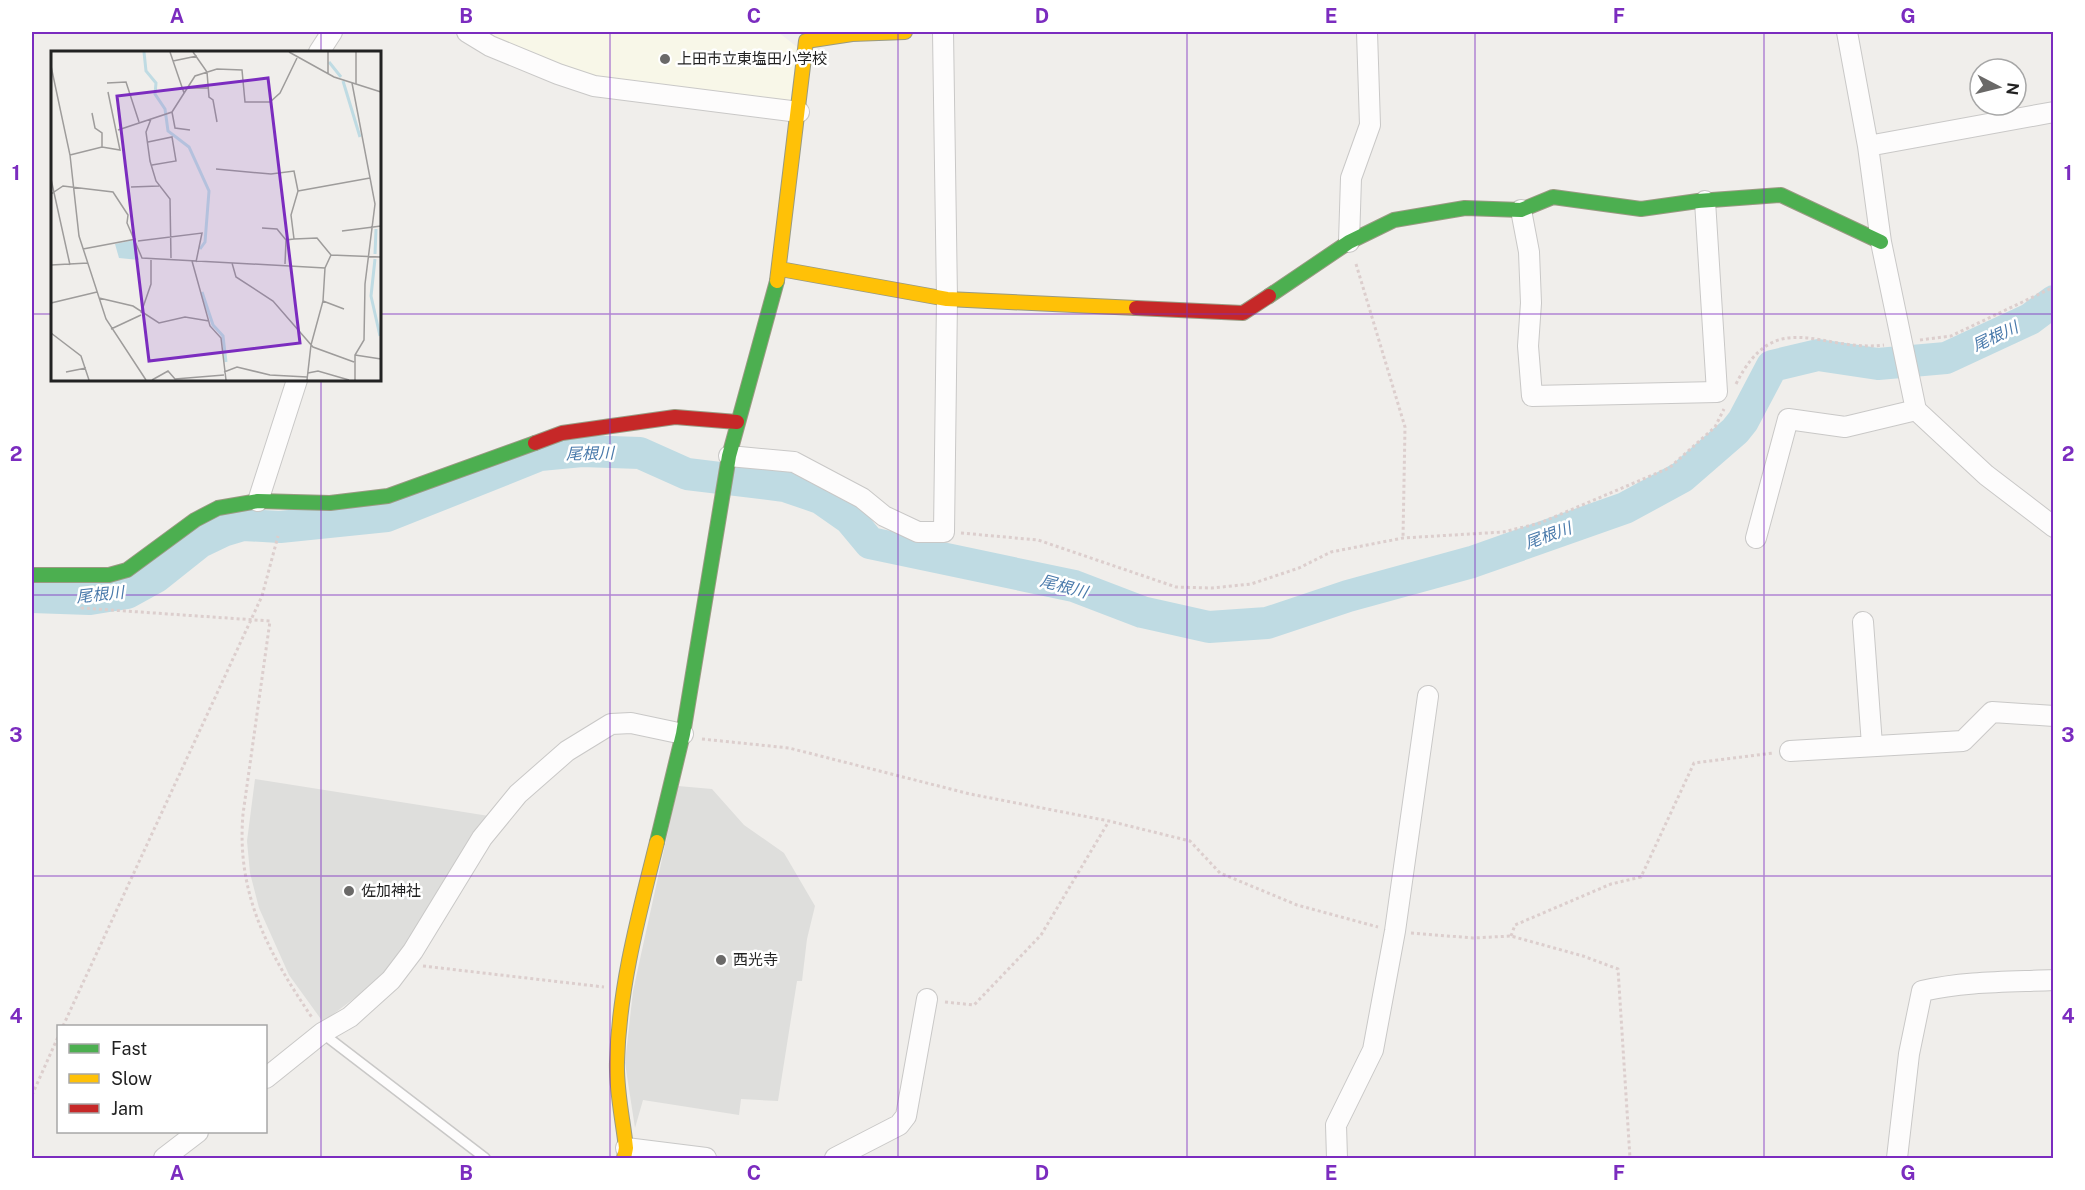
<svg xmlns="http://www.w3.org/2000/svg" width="2085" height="1190" viewBox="0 0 2085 1190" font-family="'Public Sans','Noto Sans JP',sans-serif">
<rect width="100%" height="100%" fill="#f0eeeb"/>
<path fill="#f8f7e8" d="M476,32H778L797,47L790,105L595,81Z"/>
<path fill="#dededc" d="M255,779L489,816L409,948L385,975L323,1022L289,975L259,908L250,873L247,841Z
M678,786L712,789L744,825L784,853L815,906L807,939L802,981H797L778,1101L741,1099L739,1115L643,1100L635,1128L625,1063L633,991Z"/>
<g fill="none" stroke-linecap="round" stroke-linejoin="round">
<path stroke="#bfdbe3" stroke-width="32" d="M32,597L90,599L127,593L156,577L200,542L223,531L243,525L280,527L387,516L540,455L582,451L640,453L687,474L785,486L820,498L850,519L870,543L1074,586L1142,612L1209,627L1267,623L1348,596L1472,562L1625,508L1682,477L1735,431L1743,421L1772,366L1818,355L1878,364L1946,358L2030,319L2054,301"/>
<defs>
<path id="lane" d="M322,1033L485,1158"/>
<path id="street" d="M467,32L490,46L558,74L594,86L799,112
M1847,32L1868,146L1881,242L1916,410L1986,475L2054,527
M319,52L332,32
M1868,146L2054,112
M1521,210L1529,252L1531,303L1528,346L1532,396L1717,392L1705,201
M1349,242L1351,178L1370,125L1367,32
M729,456L794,462L862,498L884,516L918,532H944L947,299L943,32
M258,501L297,380
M1756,538L1788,419L1845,427L1916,410
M1863,622L1872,745
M1790,751L1963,741L1992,712L2054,716
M266,1078L322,1033L350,1017L391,980L413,951L482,838L518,794L567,751L611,724L631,723L683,734
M626,1148L706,1158
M164,1158L198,1132
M835,1158L899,1125L906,1116L927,999
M1337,1158L1336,1125L1373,1050L1395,931L1428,696
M1897,1158L1909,1054L1922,991C1965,981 2009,982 2054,980"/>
<path id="fast" d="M1269,296L1349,242L1394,220L1465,208L1521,210L1553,197L1641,209L1698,201L1781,195L1881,242
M32,575H109L127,570L195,520L218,508L258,501L330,503L388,496L535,443
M657,842L683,734L729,456L777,281"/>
<path id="slow" d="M780,269L947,299L1136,308
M777,281L806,41L852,34L905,32
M624,1158L626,1148C623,1120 616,1090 617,1062C619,987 639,914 657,842"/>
<path id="jam" d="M1136,308L1243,313L1269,296
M535,443L562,433L675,417L737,422"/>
</defs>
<use href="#lane" stroke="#c9c8c7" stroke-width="12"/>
<use href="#street" stroke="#c9c8c7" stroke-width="22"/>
<use href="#fast" stroke="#999a82" stroke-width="16"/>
<use href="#slow" stroke="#999a82" stroke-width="16"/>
<use href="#jam" stroke="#999a82" stroke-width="16"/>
<path stroke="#dccecd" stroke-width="3" stroke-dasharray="3 3" stroke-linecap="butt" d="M1356,264L1405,427L1403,538
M1920,340L1951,336L2054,287
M1736,384C1776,304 1821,353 1884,345
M961,533L1038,540L1176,587L1212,588L1251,584L1299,568L1331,552L1403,538L1503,532L1540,523L1669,468L1715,427L1724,409
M81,595L82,608L270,621L243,814C236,895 269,954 313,1019
M702,739L789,748L970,794L1109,821L1190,841L1220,873L1297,905L1378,927
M1411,933L1473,938L1511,936L1583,956L1618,969L1630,1158
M1511,936L1515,925L1611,884L1641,877L1694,763L1773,753
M423,966L604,987
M945,1002L974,1005L1041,935L1109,821
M63,1026L262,596L278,536
M32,1095L58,1037"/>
<use href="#lane" stroke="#fdfcfc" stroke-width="9"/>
<use href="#street" stroke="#fdfcfc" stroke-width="20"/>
<use href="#fast" stroke="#4caf50" stroke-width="14"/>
<use href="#slow" stroke="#ffc107" stroke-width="14"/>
<use href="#jam" stroke="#c62828" stroke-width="14"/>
</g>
<path fill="none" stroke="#7b2cbf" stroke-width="1.5" stroke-opacity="0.55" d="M321,32V52M610,32V1158M898,32V1158M1187,32V1158M1475,32V1158M1764,32V1158M32,314H52M380,314H2054M321,380V1158M32,595H2054M32,876H2054"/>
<g fill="#6a6968" stroke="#fff" stroke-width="2">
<circle cx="665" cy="59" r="6"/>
<circle cx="349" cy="891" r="6"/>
<circle cx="721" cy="960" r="6"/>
</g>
<g text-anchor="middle" stroke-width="5" stroke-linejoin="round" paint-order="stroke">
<g font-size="15" fill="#222" stroke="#fff" text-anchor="start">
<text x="677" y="64">上田市立東塩田小学校</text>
<text x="361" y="896">佐加神社</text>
<text x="733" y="965">西光寺</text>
</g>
<g font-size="16" font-style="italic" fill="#4a7aab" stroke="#fff">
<text transform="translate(1995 336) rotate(-25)" y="6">尾根川</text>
<text transform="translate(590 453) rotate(-1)" y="6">尾根川</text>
<text transform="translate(1548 535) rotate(-20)" y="6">尾根川</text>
<text transform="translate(1064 586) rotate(15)" y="6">尾根川</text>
<text transform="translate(100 594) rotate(-6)" y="6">尾根川</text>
</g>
</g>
<g transform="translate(51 51)">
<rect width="330" height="330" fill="#f0eeeb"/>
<path d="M83,189L88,209L68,207L64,193Z" fill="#bfdbe3"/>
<path fill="none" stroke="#bfdbe3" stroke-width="3" d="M93,1L95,20L105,32L104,43L114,58L117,80L138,96L158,140L154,191L149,198M278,11L290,26M292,30L309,86M324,203L325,178M324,208L320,245L329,285M151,241L162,274L172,285L175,311"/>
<path fill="none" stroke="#9e9c9b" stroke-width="1.5" d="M119,1L133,42M142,1L156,21L158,46L162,49L166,71M238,1L283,26L330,41M277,1V22M305,1V33M122,10L146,5M0,15L19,104L28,185L55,268L95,329M56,32L75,31L88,71M301,32L324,153L314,233L313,289L304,304V329M136,37H157M121,61L124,77L139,79M41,62L44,77L51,82V96M100,68L95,81L99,110L105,130L119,148L120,207M67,79L121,61L144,25L166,18L191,19L194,51H219L229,42L246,7M97,91L121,86L125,110L101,114M19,104L51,96L69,99L57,41M165,118L220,123L243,120L247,140L240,164L243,188M0,128L19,214M80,136L108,135M247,140L319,127M0,143L12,135L62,141L77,164L76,172L91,207L274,217M211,177L226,178L235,189M291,180L330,175M87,190L151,182L145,211M32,198L85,188M141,210L159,275L170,287L175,329M181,212L185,226L222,250L262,296L303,311M234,213L235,189L243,188L266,187L280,204L330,206M0,214L37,212M48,247L82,255L108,272L134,266L158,270M272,250L293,258M0,252L46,241M90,262L100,233V207M60,278L90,264M0,282L30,305L38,329M304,304L330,308M15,321L35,317M173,321L186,316L219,324L256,326M257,322L267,320L298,329M101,329L117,320L124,328L173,324M256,329L260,294L272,250L274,217L280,204"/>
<path fill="#7b2cbf" fill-opacity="0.15" stroke="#7b2cbf" stroke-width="3" d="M217,27L249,292L98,310L66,45Z"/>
<rect width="330" height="330" fill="none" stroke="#222" stroke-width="3"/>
</g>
<rect width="2085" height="1190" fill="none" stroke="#ffffff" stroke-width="66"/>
<rect x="57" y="1025" width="210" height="108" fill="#ffffff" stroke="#a7a7a7" stroke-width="1.5"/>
<rect x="69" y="1044" width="30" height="9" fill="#4caf50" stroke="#a7a7a7" stroke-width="1.5"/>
<text x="111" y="1055" font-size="18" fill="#222222">Fast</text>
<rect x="69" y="1074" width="30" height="9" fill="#ffc107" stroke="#a7a7a7" stroke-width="1.5"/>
<text x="111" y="1085" font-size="18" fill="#222222">Slow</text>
<rect x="69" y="1104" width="30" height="9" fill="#c62828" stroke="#a7a7a7" stroke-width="1.5"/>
<text x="111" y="1115" font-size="18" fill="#222222">Jam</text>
<g transform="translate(1998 87) rotate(97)"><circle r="28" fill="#ffffff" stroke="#a7a7a7" stroke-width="1.5"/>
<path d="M0-4.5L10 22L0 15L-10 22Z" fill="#6a6968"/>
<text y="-9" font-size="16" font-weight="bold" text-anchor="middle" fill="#222222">N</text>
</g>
<rect x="33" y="33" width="2019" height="1124" fill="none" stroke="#7b2cbf" stroke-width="2"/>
<g font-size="20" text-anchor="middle" font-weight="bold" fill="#7b2cbf">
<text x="177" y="23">A</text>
<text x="466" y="23">B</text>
<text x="754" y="23">C</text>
<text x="1042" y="23">D</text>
<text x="1331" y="23">E</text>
<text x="1619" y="23">F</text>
<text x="1908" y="23">G</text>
<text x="16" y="180">1</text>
<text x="2068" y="180">1</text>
<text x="16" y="461">2</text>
<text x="2068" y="461">2</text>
<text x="16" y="742">3</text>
<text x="2068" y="742">3</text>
<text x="16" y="1023">4</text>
<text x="2068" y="1023">4</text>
<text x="177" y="1180">A</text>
<text x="466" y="1180">B</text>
<text x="754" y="1180">C</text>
<text x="1042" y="1180">D</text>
<text x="1331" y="1180">E</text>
<text x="1619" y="1180">F</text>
<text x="1908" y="1180">G</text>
</g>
</svg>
